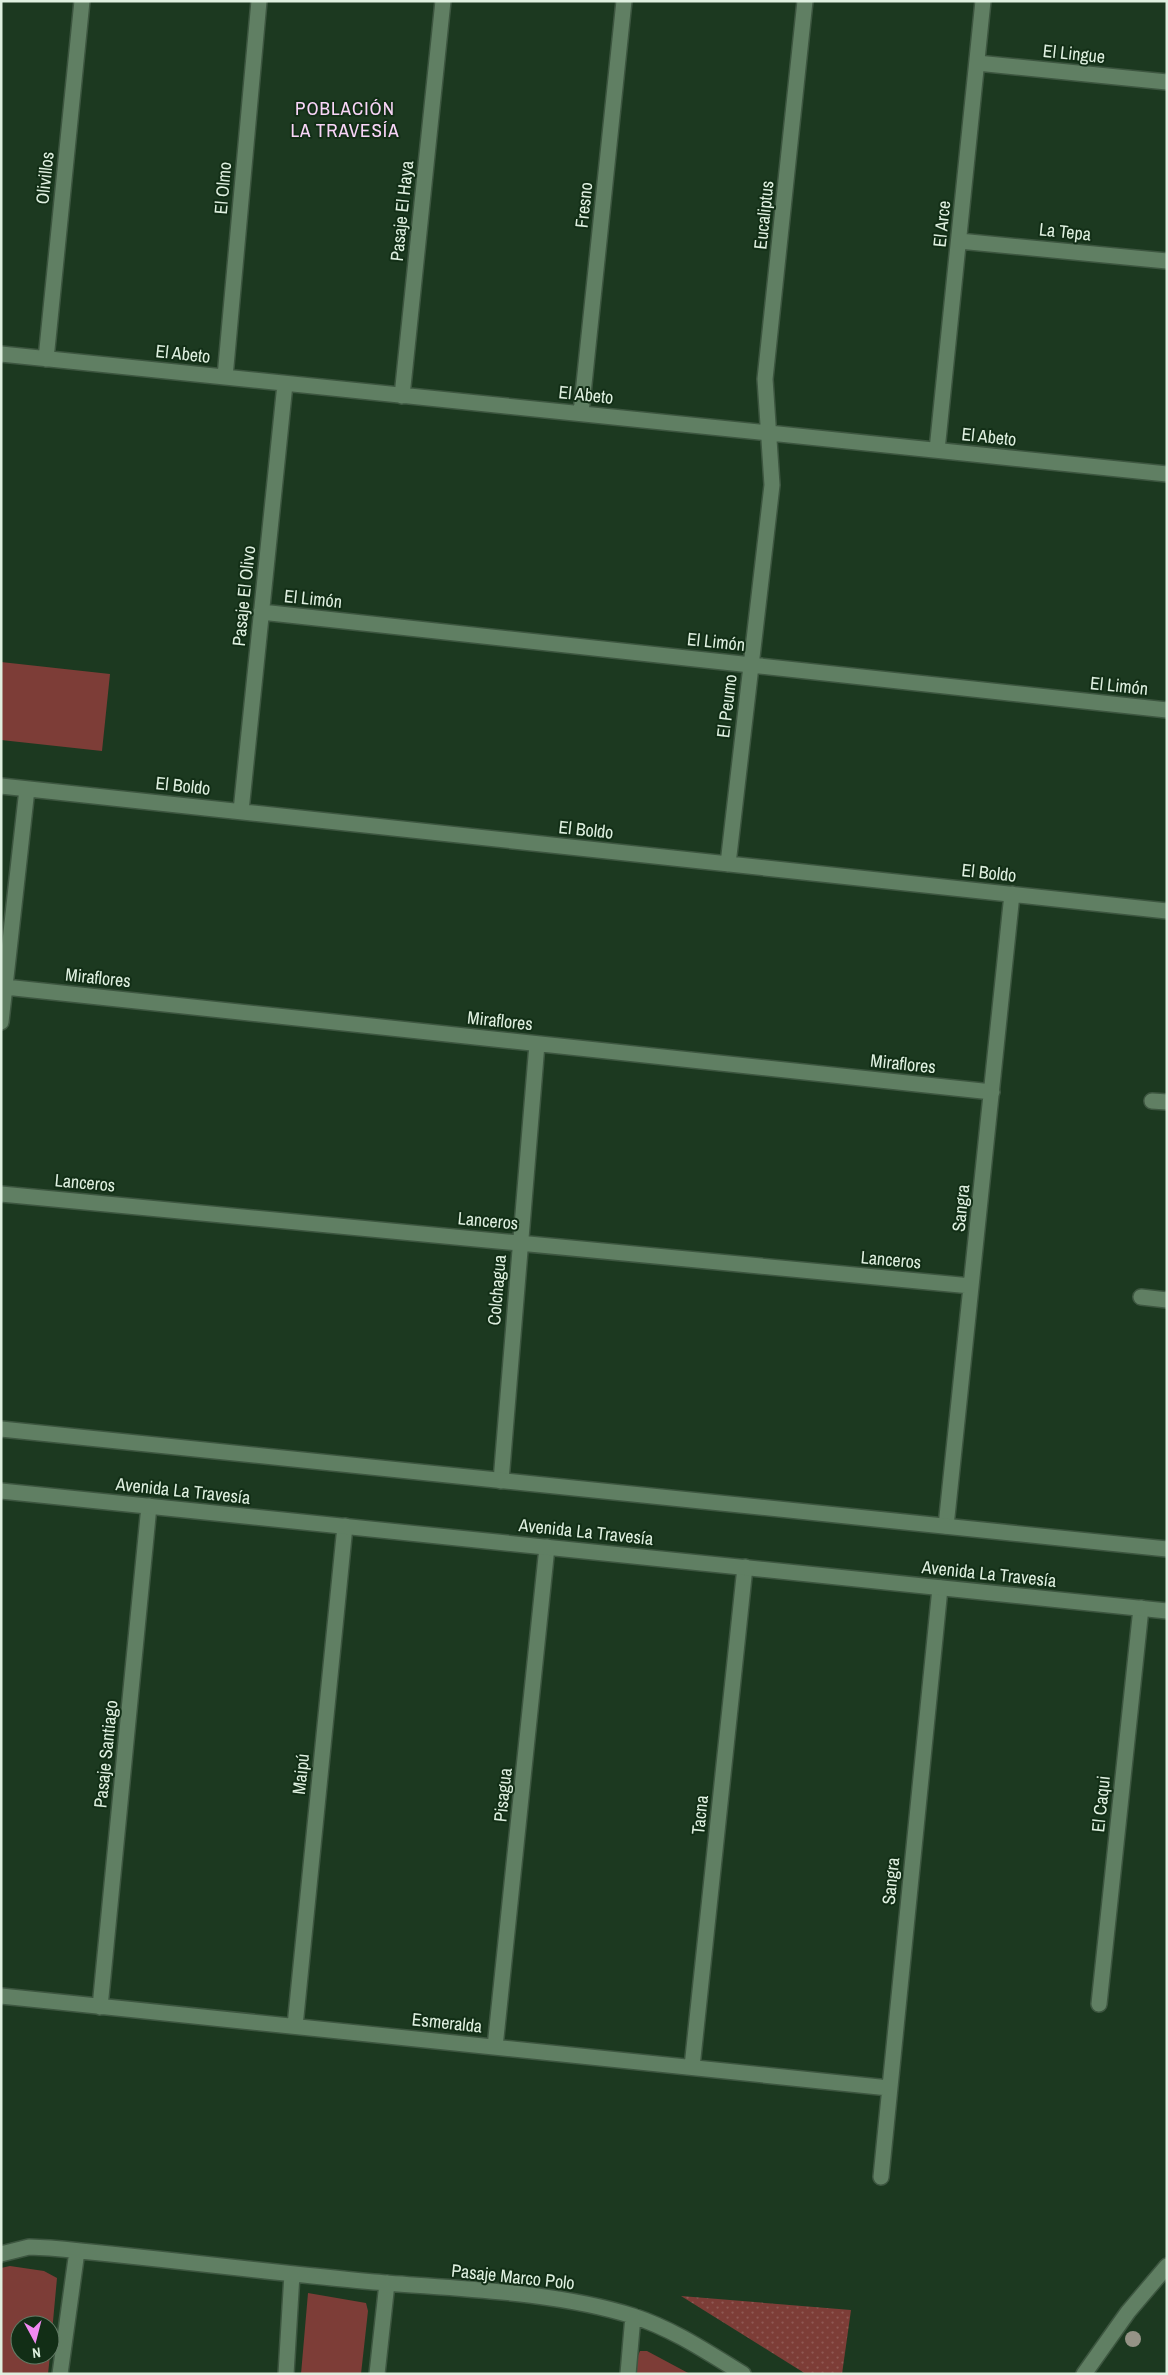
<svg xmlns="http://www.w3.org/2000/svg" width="1168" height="2375" viewBox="0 0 1168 2375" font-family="'Archivo Narrow',sans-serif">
<defs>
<pattern id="park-dots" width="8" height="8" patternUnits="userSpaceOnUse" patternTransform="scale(1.25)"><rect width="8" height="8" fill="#7d3d37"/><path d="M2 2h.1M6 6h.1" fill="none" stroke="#8f5954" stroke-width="1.8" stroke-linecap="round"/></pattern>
</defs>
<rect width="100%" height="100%" fill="#1c3920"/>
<path fill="#7d3d37" d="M1,662L110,674L102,751L1,740Z
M10,2266L44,2271L57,2278L50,2354V2325H20V2355H50L48,2374H1V2268Z
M308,2293L366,2303L368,2311L361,2374H301Z
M640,2351H647L690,2374H635L636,2360Z"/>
<path fill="url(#park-dots)" d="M681,2296L851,2310L842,2374H806Z"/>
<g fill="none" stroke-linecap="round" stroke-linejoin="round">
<defs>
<path id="street" d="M977,63L1167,82
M959,241L1167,261
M1,354L1167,474
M46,359L82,1
M225,377L259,1
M402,396L443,1
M581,413L624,1
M937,450L983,1
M261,612L1167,710
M1,786L1167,911
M241,811L285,384
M728,864L772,485L765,379L805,1
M5,987L992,1092
M1,1022L27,789
M1152,1101L1167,1102
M1,1194L971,1286
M1141,1297L1167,1300
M501,1481L537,1044
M946,1526L1012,894
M1,1996L889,2088
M1099,2004L1141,1608
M100,2007L149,1506
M295,2026L345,1526
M495,2047L547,1547
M692,2067L745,1567
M881,2177L940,1588
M1,2254L29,2247L50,2248C158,2258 266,2272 374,2282C457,2289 554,2291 633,2316C673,2329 707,2352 743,2374
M60,2374L77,2251
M286,2374L292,2274
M377,2374L387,2283
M628,2374L633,2316"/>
<path id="secondary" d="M1,1429L1167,1549
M1,1491L1167,1611
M1084,2374L1128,2312L1167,2266"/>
</defs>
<use href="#street" stroke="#3d5640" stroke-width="18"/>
<use href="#secondary" stroke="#3d5640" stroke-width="18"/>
<use href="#street" stroke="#607f63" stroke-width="15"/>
<use href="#secondary" stroke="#607f63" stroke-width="15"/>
</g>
<circle fill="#959386" cx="1133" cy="2339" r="8"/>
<g text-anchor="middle" stroke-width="4" stroke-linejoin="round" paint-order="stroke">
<g font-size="18" fill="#dff0e0" stroke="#122e16">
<text transform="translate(1074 54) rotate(6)" y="6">El Lingue</text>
<text transform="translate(45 178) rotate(-84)" y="6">Olivillos</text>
<text transform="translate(223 188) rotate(-85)" y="6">El Olmo</text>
<text transform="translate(584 205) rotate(-84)" y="6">Fresno</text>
<text transform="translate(402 211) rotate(-84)" y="6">Pasaje El Haya</text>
<text transform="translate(764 215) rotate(-84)" y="6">Eucaliptus</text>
<text transform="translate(942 224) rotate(-84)" y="6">El Arce</text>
<text transform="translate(1065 232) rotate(6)" y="6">La Tepa</text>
<text transform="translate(183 354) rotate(6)" y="6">El Abeto</text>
<text transform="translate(586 395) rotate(6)" y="6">El Abeto</text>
<text transform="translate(989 437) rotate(6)" y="6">El Abeto</text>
<text transform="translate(244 596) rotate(-84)" y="6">Pasaje El Olivo</text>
<text transform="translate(313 599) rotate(6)" y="6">El Limón</text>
<text transform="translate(716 642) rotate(6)" y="6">El Limón</text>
<text transform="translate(1119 686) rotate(6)" y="6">El Limón</text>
<text transform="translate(727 706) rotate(-83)" y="6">El Peumo</text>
<text transform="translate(183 786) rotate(6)" y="6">El Boldo</text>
<text transform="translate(586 830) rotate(6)" y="6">El Boldo</text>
<text transform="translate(989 873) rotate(6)" y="6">El Boldo</text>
<text transform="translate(98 978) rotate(6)" y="6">Miraflores</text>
<text transform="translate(500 1021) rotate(6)" y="6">Miraflores</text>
<text transform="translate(903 1064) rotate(6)" y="6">Miraflores</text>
<text transform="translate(85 1183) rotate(5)" y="6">Lanceros</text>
<text transform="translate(961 1208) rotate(-84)" y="6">Sangra</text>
<text transform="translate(488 1221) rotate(5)" y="6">Lanceros</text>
<text transform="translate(891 1260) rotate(5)" y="6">Lanceros</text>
<text transform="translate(497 1290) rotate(-85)" y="6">Colchagua</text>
<text transform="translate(183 1491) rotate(6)" y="6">Avenida La Travesía</text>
<text transform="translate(586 1532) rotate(6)" y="6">Avenida La Travesía</text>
<text transform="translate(989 1574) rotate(6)" y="6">Avenida La Travesía</text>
<text transform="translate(106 1754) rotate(-84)" y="6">Pasaje Santiago</text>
<text transform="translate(301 1774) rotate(-84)" y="6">Maipú</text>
<text transform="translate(503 1795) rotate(-84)" y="6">Pisagua</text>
<text transform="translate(1101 1804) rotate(-84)" y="6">El Caqui</text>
<text transform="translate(700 1815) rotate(-84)" y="6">Tacna</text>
<text transform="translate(891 1881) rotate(-84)" y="6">Sangra</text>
<text transform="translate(447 2023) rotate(6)" y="6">Esmeralda</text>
<text transform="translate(513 2277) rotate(6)" y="6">Pasaje Marco Polo</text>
</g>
<g font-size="19" letter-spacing="1" fill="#f9d5f8" stroke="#122e16">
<text x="345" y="115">POBLACIÓN<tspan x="345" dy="22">LA TRAVESÍA</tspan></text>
</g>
</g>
<rect width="1168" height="2375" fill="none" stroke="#dff0e0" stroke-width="5"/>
<g transform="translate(35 2340) rotate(173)"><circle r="24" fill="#122e16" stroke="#647c67"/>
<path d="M0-4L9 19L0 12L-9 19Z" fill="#f28af3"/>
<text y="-8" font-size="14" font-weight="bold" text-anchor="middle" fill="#dff0e0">N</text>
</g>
</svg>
